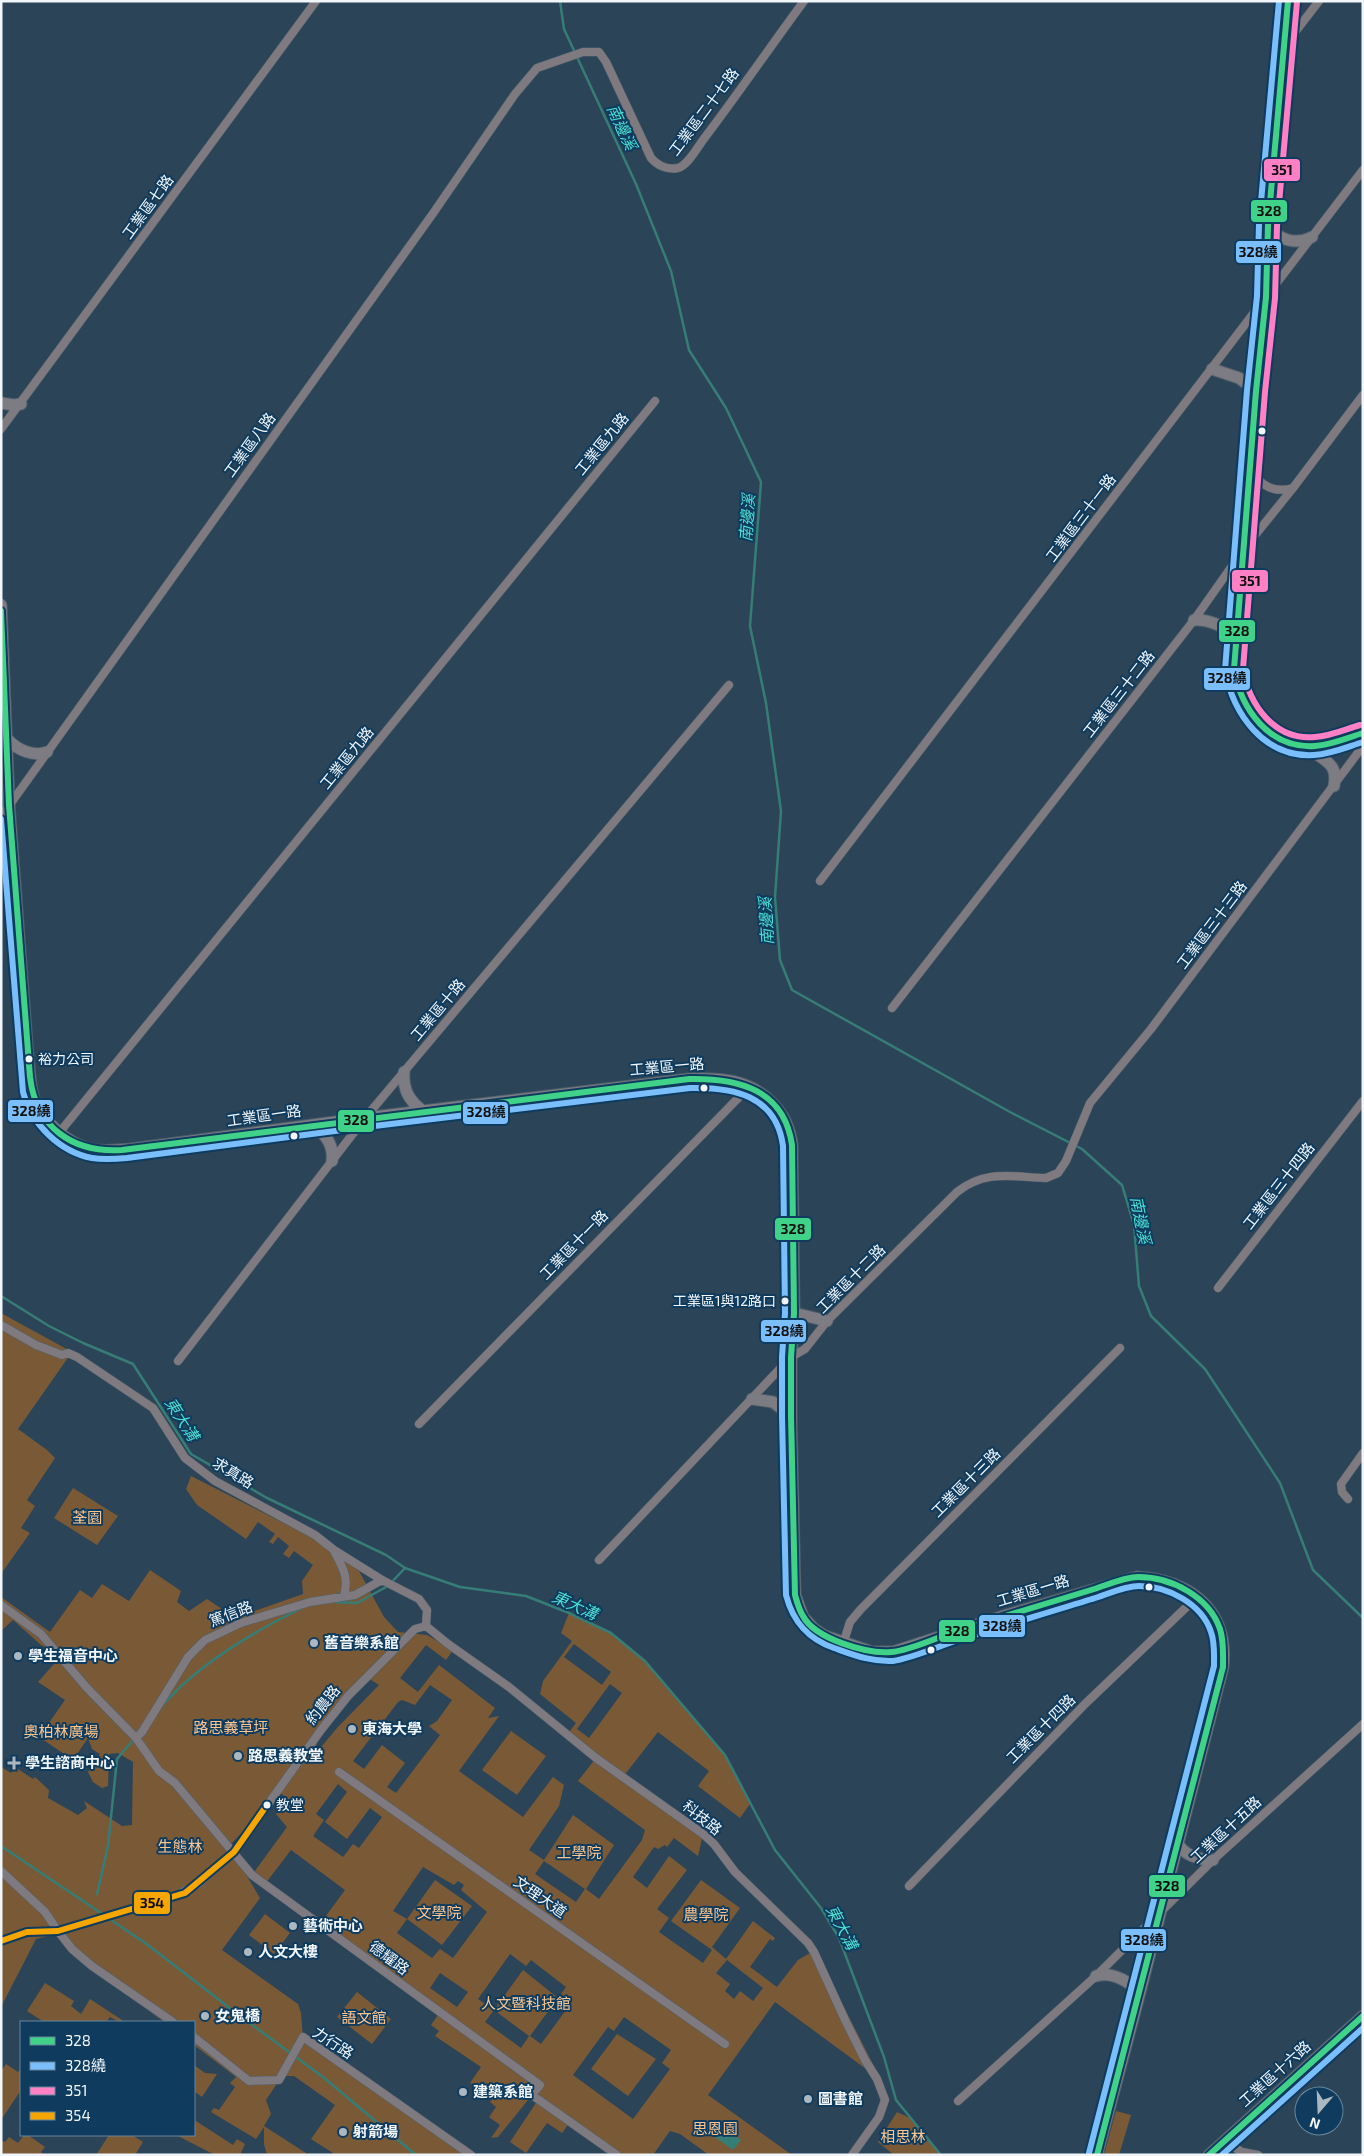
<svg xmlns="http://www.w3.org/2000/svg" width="1364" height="2156" viewBox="0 0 1364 2156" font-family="'Exo 2','Noto Sans TC',sans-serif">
<rect width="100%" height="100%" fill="#2c4457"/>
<path fill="#7a5a36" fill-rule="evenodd" d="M1,1313L72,1352L18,1429L47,1450L55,1458L27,1500L35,1506L21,1528L30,1533L1,1574Z
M191,1476L319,1541L359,1571L384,1617L398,1632L427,1635L453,1650L446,1660L426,1645L400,1678L418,1692L439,1665L495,1708L488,1718L499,1716L459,1771L523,1817L553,1777L564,1785L559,1806L529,1850L544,1860L573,1815L614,1845L586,1889L599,1899L642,1840L645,1830L578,1781L596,1758L567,1735L576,1723L540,1694L543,1681L572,1641L561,1633L569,1613L611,1633L645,1661L725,1755L750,1804L740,1818L698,1786L709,1771L658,1732L623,1777L703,1834L698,1856L674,1838L667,1847L665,1845L658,1849L654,1847L633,1877L647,1888L669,1856L687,1870L657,1909L669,1918L659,1932L703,1963L712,1950L671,1921L701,1880L740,1908L712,1947L726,1959L753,1921L775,1938L773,1941L770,1939L750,1967L777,1987L798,1960L815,1950L881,2080L775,2002L708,2095L792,2155H709L680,2134L670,2131L653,2155H617L570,2122L562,2133L547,2123L526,2153L510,2142L538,2100L532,2095L498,2137L491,2138L500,2125L489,2117L496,2107L490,2102L493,2098L470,2083L481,2067L435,2036L439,2031L431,2025L440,2012L320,1924L345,1890L291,1850L265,1884L252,1875L287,1827L276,1814L288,1798L280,1793L229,1846L260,1898L222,1950L298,2004L301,2013L303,2037L471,2155H332L333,2153L311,2139L335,2105L294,2076H282L266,2100L271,2114L264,2126L309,2155H267L264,2144V2127L256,2139L211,2112L214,2108L219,2110L235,2087L230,2083L236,2077L194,2045V2022H164L92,1967L59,1933L36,1939L1,2007V1767L11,1773L15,1767L33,1779L35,1777L49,1790L48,1798L78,1815L87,1808L84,1801L122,1826L132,1825L133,1762L118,1753L109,1754L108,1786L102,1788L93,1782L88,1772L100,1754L92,1749L88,1738L73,1760L39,1737L65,1700L38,1682L61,1656L41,1645L13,1620L1,1631V1597L50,1632L80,1590L92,1598L102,1584L129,1601L150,1570L181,1591L177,1602L189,1611L207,1599L235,1618L303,1594L302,1581L313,1565L294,1551L289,1558L283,1554L289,1546L278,1537L273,1544L269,1542L275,1534L258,1522L246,1539L197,1505L186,1489ZM574,1644L611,1672L602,1685L564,1657ZM368,1678L379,1685L337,1728L317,1752L315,1749L320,1734ZM610,1684L622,1693L589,1738L577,1729ZM430,1685L452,1700L437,1721L429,1726L440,1735L396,1793L387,1787L405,1763L382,1745L364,1769L353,1761L398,1702L402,1700L415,1705ZM338,1784L347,1792L325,1822L347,1839L370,1808L382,1817L359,1848L353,1844L343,1857L313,1836L324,1820L316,1814ZM544,1861L585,1889L576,1902L535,1874ZM423,1867L454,1885L458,1881L464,1885L461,1890L487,1912L453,1958L440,1949L432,1958L397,1933L407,1919L442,1945L472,1906L435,1880L407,1919L393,1911ZM510,1954L526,1966L531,1960L566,1987L561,1994L572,2002L541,2044L530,2036L558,1998L523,1970L494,2010L478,1999ZM727,1960L763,1988L753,2001L740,1991L734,1999L725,1991L730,1984L716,1973ZM440,1973L468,1992L457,2007L430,1988ZM494,2010L529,2036L521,2048L485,2022ZM624,2017L671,2050L662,2063L670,2069L633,2119L573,2075L608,2027L614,2031Z
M73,1488L118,1516L97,1545L54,1518Z
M511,1731L546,1756L517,1795L482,1770Z
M265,1914L290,1933L274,1954L249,1935Z
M45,1983L74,2001L71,2006L81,2014L90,1999L125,2022H119L110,2017L106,2022H44L27,2011Z
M357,1992L391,2019L372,2044L337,2017Z
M617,2034L656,2059L628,2096L591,2069Z
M6,2064L18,2072L21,2068V2090L1,2120V2071Z
M194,2065L205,2073L217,2074L202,2097L194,2091Z
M1116,2111L1131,2115L1119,2155H1104Z
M897,2112L912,2119L941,2155H894L878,2142Z
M196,2121L233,2145L237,2139L245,2144L240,2155H215L176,2135H194V2124Z
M24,2135H28L45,2147L41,2152L44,2155H1V2140L5,2142L9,2137L18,2143Z
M109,2135H132L143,2142L135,2155H96Z"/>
<path fill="#367d78" d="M719,2124L741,2140L733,2150L712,2135Z"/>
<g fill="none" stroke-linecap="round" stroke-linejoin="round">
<path stroke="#367d78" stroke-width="2.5" d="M560,1L564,29L636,184L671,271L689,350L726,408L761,482L750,626L766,703L781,811L775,897L780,960L792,990L1010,1112L1082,1149L1122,1185L1134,1225L1139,1286L1151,1316L1205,1369L1280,1483L1313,1570L1363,1618
M1,1296L49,1326L83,1343L133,1364L191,1454L267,1498L386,1555L405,1568L460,1587L526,1596L569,1613L611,1633L645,1661L725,1755L775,1850L821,1908L839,1938L884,2057L896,2100L941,2155
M333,1602L357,1603L388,1586L405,1568
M162,1706C198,1664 253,1632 302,1608
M1,1846L104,1915
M97,1894L108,1846L117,1759L134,1739
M108,1918L148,1945L240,2016L323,2077L416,2155"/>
<defs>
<path id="street" d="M1285,45L1319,1
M1,429L316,1
M1252,469C1259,487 1276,493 1293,488
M1,817L434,212L515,94L537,68L583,52H599L606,62L651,158C658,166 668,170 678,168C688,165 697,148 703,140C738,94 770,47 804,1
M820,881L1363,170
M892,1008L1194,620L1244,549L1293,488L1363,395
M59,1133L655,401
M1218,1288L1363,1101
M1,1325L36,1345L62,1355L68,1353L77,1357L153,1408L185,1458L215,1481L315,1535L334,1550L382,1580L419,1599L427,1610L426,1626
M178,1361L365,1118L729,685
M419,1424L750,1086
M1348,1499L1342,1492L1341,1484L1363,1453
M334,1551C343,1567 349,1578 344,1596
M599,1560L791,1357L805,1349L827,1321L957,1192C986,1169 1011,1177 1046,1178L1058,1173L1066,1161L1090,1103L1151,1029L1363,746
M1,1605L41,1634L87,1688L136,1738L159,1771L175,1783L252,1875L540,2085L532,2095L617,2155
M426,1626L448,1644L509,1687L596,1758L703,1834L714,1844L735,1872L808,1943L814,1952L846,2022L865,2060L877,2079L885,2100L879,2117L852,2155
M843,1644L850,1622L861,1609L1120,1348
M136,1738L142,1732L188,1657L205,1640L241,1623L310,1602L355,1595L382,1580
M339,1772L725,2044
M1,1871L45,1912L58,1931L72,1949L92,1966L173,2022
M909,1886L1085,1704L1197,1597
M1,1941L27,1932L58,1931L177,1895L198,1884L234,1852L321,1730L348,1696L415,1629L426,1626
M194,2037L249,2081L279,2080L303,2037L471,2155
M958,2101L1096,1976L1213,1860L1363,1724
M1223,2141L1242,2152L1258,2155"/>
<path id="secondary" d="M1288,1L1268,225L1266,297L1256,391L1251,467L1234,669C1238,707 1265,744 1307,746C1325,747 1346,738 1363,733
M1268,225C1278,241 1297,245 1312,237
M1212,369L1239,378L1256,391
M1,403L14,405L21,404
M1,605L9,805L28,1058C30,1074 30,1094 38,1108C50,1128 73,1147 96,1150C107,1151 120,1150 131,1149L365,1118L689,1079C721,1078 749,1079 772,1103C784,1115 790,1128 792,1145L794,1313L791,1357V1416L795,1595L803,1617L814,1629L825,1636L872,1652H893L1007,1615L1137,1577C1190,1580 1229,1610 1223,1667L1140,1992L1097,2155
M1194,620C1209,619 1228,627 1237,640
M8,740C18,750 33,757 47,752
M1308,746C1320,761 1339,760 1334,786
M404,1072C403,1089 408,1100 423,1111
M312,1125C325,1133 334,1144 332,1161
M794,1313L827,1321
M752,1399L773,1402L791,1416
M1177,1842C1183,1855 1199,1860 1213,1860
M1096,1976C1112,1971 1129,1982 1140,1992
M1209,2155L1363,2016"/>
</defs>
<use href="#street" stroke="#4f606e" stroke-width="9"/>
<use href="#secondary" stroke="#4f606e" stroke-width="13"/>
<use href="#street" stroke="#7f7a7f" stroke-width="8"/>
<use href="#secondary" stroke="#7e7c83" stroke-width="11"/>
<defs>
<path id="bus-1" d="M1288,1L1268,225L1266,297L1256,391L1234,669C1241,709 1269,749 1315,746C1331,745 1347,738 1363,733
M1,611L9,805L30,1077C36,1128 73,1153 122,1150L689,1079C738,1078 784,1089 792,1145L794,1313L791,1357V1416L795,1595C797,1602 799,1610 803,1616C815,1639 867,1654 891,1652C909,1651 938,1637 956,1631C1001,1617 1046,1604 1091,1590C1105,1586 1124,1577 1138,1577C1172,1577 1209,1597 1220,1629C1224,1642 1223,1654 1223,1667L1097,2155
M1209,2155L1363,2016"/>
<path id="bus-2" d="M1279,1L1259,224L1257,296L1247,390L1225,670C1233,714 1264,758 1314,755C1331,754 1347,747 1363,742
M1,819L23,1092C31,1124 60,1152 92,1158C104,1160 116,1159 127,1158L366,1127L690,1088C733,1087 776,1095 783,1146L785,1313L782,1357V1416L786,1595C793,1622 808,1639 834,1648C854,1655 871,1662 893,1661C910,1659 940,1646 958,1640C1002,1626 1047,1613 1092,1599C1106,1595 1124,1586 1139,1586C1168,1586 1202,1604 1211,1632C1215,1643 1214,1655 1214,1666L1089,2153
M1222,2155L1363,2028"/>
<path id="bus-3" d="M1297,2L1277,226L1275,298L1265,392L1243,669C1249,704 1274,741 1315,737C1331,736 1346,729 1360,725"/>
<path id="bus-4" d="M1,1941L27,1932L58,1931L185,1893L234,1852L267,1805"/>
</defs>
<use href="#bus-1" stroke="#0e3b5e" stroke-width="10"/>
<use href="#bus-2" stroke="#0e3b5e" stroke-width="10"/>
<use href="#bus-3" stroke="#0e3b5e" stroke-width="10"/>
<use href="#bus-4" stroke="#0e3b5e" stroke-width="10"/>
<use href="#bus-1" stroke="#40d288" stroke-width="6"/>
<use href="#bus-2" stroke="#7abffc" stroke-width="6"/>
<use href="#bus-3" stroke="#ff80c5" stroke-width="6"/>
<use href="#bus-4" stroke="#f7a600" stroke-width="6"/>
</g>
<g fill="#f1f6fa" stroke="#0e3b5e" stroke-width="2">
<circle cx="1262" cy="431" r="4.5"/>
<circle cx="29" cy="1059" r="4.5"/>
<circle cx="704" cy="1088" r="4.5"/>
<circle cx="294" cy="1136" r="4.5"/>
<circle cx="785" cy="1301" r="4.5"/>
<circle cx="1149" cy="1587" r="4.5"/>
<circle cx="931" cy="1650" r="4.5"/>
<circle cx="267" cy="1805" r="4.5"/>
</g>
<g fill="#acb8c1" stroke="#0e3b5e" stroke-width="2">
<circle cx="314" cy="1643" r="5"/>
<circle cx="18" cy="1656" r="5"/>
<circle cx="352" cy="1729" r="5"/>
<circle cx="238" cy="1756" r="5"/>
<path d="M11.5 1755.5h5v5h5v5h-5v5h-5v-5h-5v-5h5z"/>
<circle cx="293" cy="1926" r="5"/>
<circle cx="248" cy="1952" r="5"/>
<circle cx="205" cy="2016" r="5"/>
<circle cx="463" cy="2092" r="5"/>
<circle cx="808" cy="2099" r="5"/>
<circle cx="343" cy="2132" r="5"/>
</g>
<g text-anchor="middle" stroke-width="4" stroke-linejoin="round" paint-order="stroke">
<g font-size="14" fill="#f1f6fa" stroke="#0e3b5e" text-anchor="start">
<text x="38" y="1064">裕力公司</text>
<text x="776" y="1306" text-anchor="end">工業區1與12路口</text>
<text x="276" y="1810">教堂</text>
</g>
<g font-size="15" fill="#f1f6fa" stroke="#0e3b5e">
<text transform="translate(704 112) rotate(-53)" y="5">工業區二十七路</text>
<text transform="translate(148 207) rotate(-54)" y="5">工業區七路</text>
<text transform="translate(602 444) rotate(-51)" y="5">工業區九路</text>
<text transform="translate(250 445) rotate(-54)" y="5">工業區八路</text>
<text transform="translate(1081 518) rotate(-53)" y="5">工業區三十一路</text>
<text transform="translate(1119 694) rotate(-52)" y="5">工業區三十二路</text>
<text transform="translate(347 758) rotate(-51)" y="5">工業區九路</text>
<text transform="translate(1212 925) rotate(-53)" y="5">工業區三十三路</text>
<text transform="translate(438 1010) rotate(-50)" y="5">工業區十路</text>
<text transform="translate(667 1067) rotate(-5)" y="5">工業區一路</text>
<text transform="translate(264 1116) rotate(-8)" y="5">工業區一路</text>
<text transform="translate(1279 1186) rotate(-52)" y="5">工業區三十四路</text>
<text transform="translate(574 1245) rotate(-46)" y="5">工業區十一路</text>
<text transform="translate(851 1279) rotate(-45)" y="5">工業區十二路</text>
<text transform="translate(233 1473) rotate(31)" y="5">求真路</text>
<text transform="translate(966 1483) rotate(-45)" y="5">工業區十三路</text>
<text transform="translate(1033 1591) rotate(-17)" y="5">工業區一路</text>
<text transform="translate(231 1614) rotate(-21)" y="5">篤信路</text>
<text transform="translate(323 1705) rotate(-52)" y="5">約農路</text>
<text transform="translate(1041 1729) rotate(-45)" y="5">工業區十四路</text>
<text transform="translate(702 1818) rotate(39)" y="5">科技路</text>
<text transform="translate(1226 1830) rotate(-43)" y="5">工業區十五路</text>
<text transform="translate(540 1897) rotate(35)" y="5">文理大道</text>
<text transform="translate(389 1958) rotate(37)" y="5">德耀路</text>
<text transform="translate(333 2043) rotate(33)" y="5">力行路</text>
<text transform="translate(1275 2074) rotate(-42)" y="5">工業區十六路</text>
</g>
<g font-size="15" fill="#fdc690" stroke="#0e3b5e">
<text x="87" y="1523">荃園</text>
<text x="231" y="1733">路思義草坪</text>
<text x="61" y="1737">奧柏林廣場</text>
<text x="180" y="1852">生態林</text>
<text x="579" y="1858">工學院</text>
<text x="439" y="1918">文學院</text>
<text x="706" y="1920">農學院</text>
<text x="526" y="2009">人文暨科技館</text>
<text x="364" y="2023">語文館</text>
<text x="715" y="2134">思恩園</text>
<text x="903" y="2142">相思林</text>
</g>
<g font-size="15" font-weight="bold" fill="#f1f6fa" stroke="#0e3b5e" text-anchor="start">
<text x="324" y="1648">舊音樂系館</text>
<text x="28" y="1661">學生福音中心</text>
<text x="362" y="1734">東海大學</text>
<text x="248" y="1761">路思義教堂</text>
<text x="25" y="1768">學生諮商中心</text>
<text x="303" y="1931">藝術中心</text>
<text x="258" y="1957">人文大樓</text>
<text x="215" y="2021">女鬼橋</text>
<text x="473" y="2097">建築系館</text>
<text x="818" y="2104">圖書館</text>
<text x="353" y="2137">射箭場</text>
</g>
<g font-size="16" font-style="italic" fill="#4bded1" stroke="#0e3b5e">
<text transform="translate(622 127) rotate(65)" y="6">南邊溪</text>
<text transform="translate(747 518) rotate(-86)" y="6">南邊溪</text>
<text transform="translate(766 921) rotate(-93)" y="6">南邊溪</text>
<text transform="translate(1141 1220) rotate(79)" y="6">南邊溪</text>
<text transform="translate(182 1419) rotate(57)" y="6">東大溝</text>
<text transform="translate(575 1605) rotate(24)" y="6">東大溝</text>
<text transform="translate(842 1927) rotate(62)" y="6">東大溝</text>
</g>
</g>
<g stroke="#0e3b5e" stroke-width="2">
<rect x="1263" y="158" width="38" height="24" rx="5" fill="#ff80c5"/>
<rect x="1250" y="199" width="38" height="24" rx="5" fill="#40d288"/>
<rect x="1235" y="240" width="47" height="24" rx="5" fill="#7abffc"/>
<rect x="1231" y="569" width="38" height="24" rx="5" fill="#ff80c5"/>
<rect x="1218" y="619" width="38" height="24" rx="5" fill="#40d288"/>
<rect x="1203" y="667" width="48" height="24" rx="5" fill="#7abffc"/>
<rect x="7" y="1099" width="47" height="24" rx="5" fill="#7abffc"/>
<rect x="462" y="1101" width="47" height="24" rx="5" fill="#7abffc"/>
<rect x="337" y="1109" width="38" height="24" rx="5" fill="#40d288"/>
<rect x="774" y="1217" width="38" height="24" rx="5" fill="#40d288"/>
<rect x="760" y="1319" width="47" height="24" rx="5" fill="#7abffc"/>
<rect x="978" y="1614" width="48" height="24" rx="5" fill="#7abffc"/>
<rect x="938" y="1619" width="38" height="24" rx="5" fill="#40d288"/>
<rect x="1148" y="1874" width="38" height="24" rx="5" fill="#40d288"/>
<rect x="133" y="1891" width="38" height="24" rx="5" fill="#f7a600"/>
<rect x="1120" y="1928" width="47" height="24" rx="5" fill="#7abffc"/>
</g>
<g font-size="14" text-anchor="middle" font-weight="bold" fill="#111">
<text x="1282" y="175">351</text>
<text x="1269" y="216">328</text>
<text x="1258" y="257">328繞</text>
<text x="1250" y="586">351</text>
<text x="1237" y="636">328</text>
<text x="1227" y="683">328繞</text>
<text x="31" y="1116">328繞</text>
<text x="486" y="1117">328繞</text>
<text x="356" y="1125">328</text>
<text x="793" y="1234">328</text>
<text x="784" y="1336">328繞</text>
<text x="1002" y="1631">328繞</text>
<text x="957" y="1636">328</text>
<text x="1167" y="1891">328</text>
<text x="152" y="1908">354</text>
<text x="1144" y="1945">328繞</text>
</g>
<rect width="1364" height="2156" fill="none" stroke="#f1f6fa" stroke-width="5"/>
<rect x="20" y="2021" width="175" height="115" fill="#0e3b5e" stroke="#69869c"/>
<rect x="30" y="2037" width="25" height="8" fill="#40d288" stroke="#69869c"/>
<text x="65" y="2046" font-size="15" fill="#f1f6fa">328</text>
<rect x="30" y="2062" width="25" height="8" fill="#7abffc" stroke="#69869c"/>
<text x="65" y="2071" font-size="15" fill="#f1f6fa">328繞</text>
<rect x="30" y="2087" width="25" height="8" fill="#ff80c5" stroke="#69869c"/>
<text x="65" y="2096" font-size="15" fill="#f1f6fa">351</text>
<rect x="30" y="2112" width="25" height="8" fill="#f7a600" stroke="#69869c"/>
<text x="65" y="2121" font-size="15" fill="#f1f6fa">354</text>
<g transform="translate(1319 2111) rotate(199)"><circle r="24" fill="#0e3b5e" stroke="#69869c"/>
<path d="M0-4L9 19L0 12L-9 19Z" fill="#acb8c1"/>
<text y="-8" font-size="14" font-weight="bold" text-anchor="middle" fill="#f1f6fa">N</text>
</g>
</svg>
